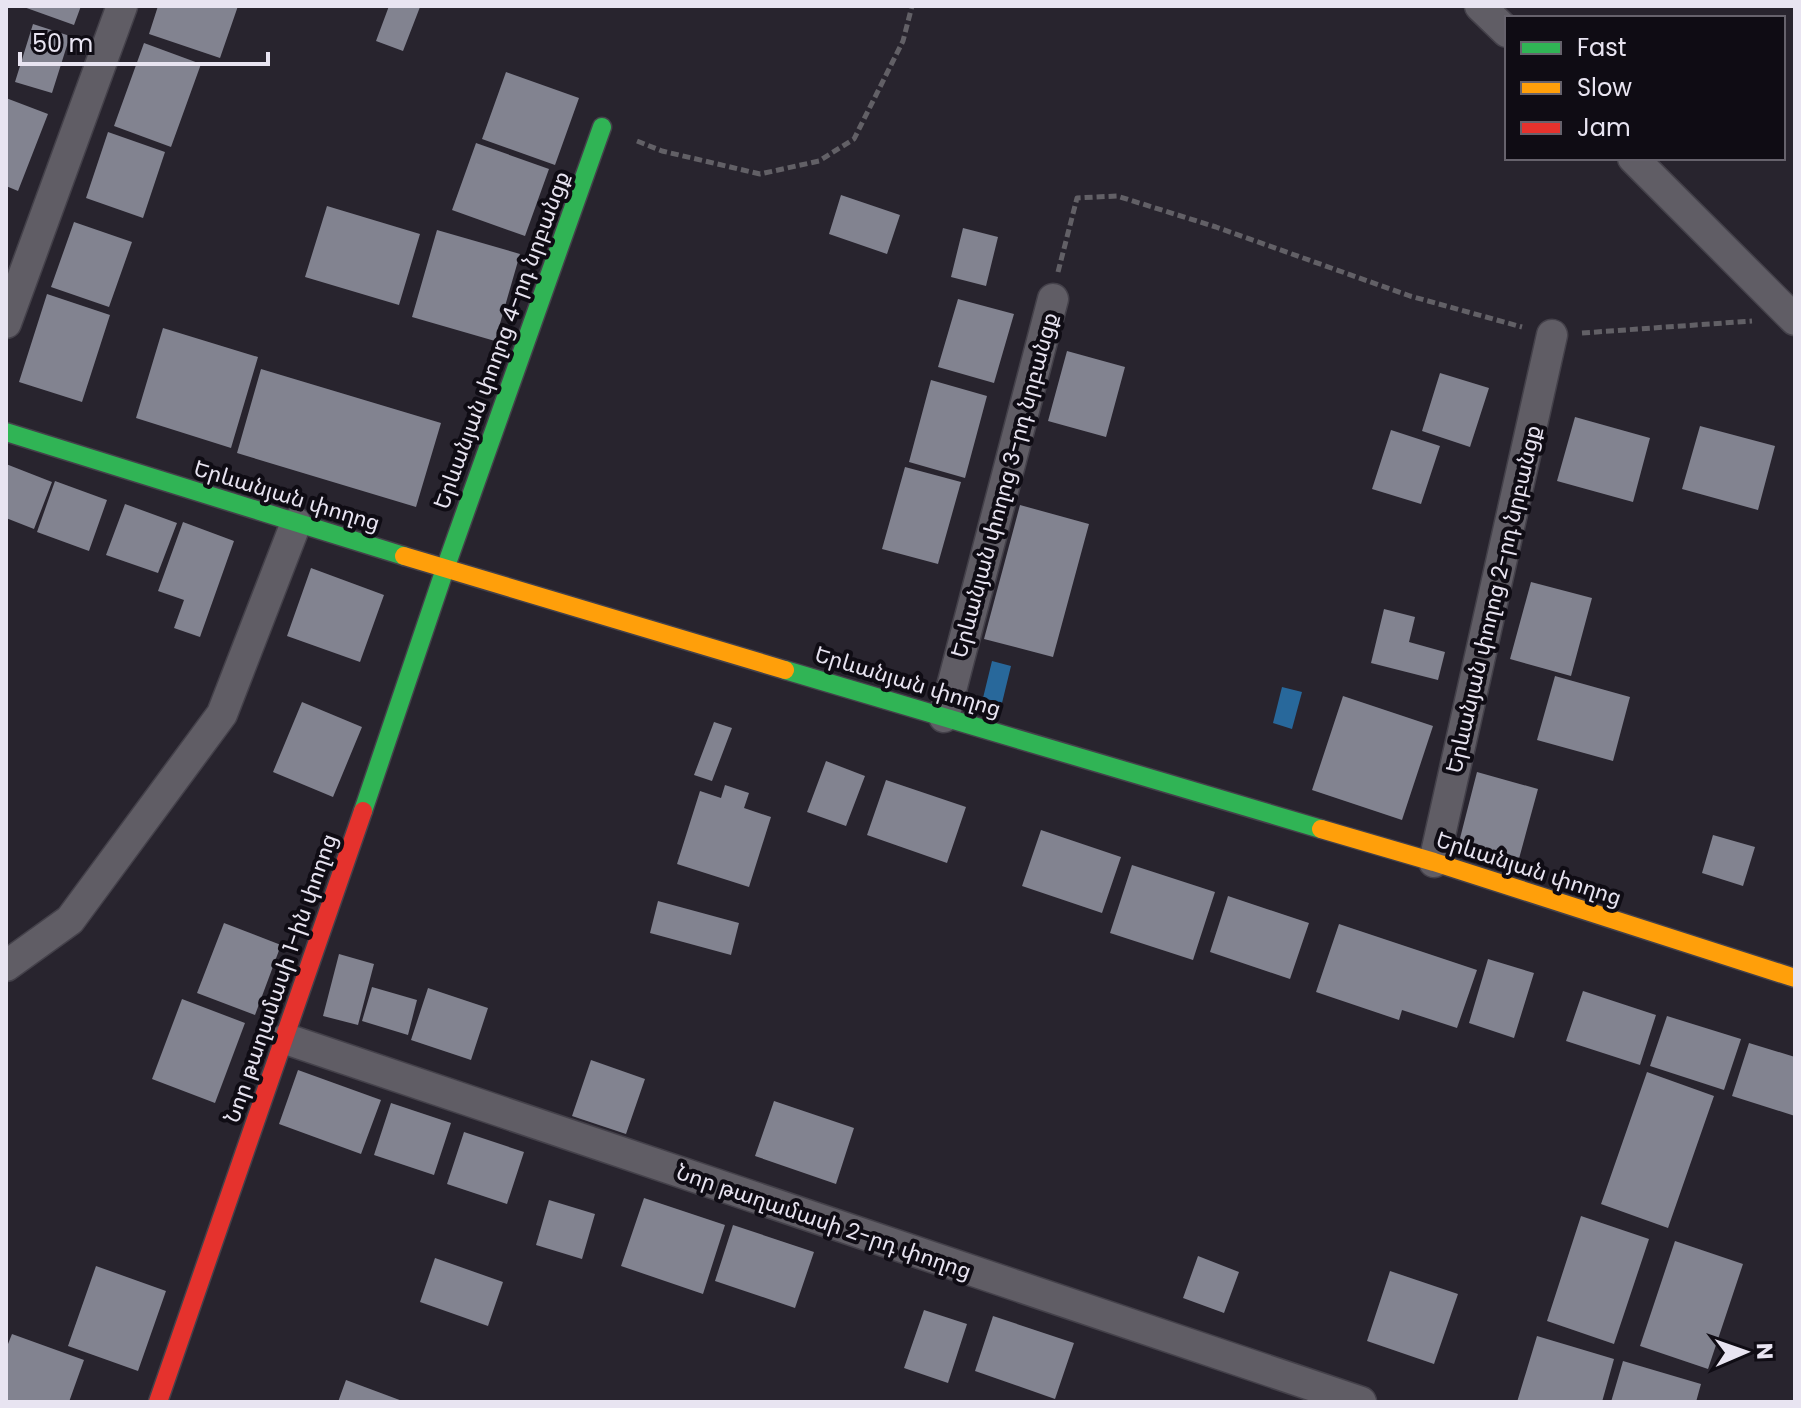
<svg xmlns="http://www.w3.org/2000/svg" width="1801" height="1408" viewBox="0 0 1801 1408" font-family="Poppins,'Noto Sans Armenian',sans-serif">
<rect width="100%" height="100%" fill="#28242e"/>
<path fill="#28689b" d="M992,661L1011,666L1002,703L983,698Z
M1282,687L1302,692L1292,729L1273,723Z"/>
<path fill="#828390" d="M21,6H81L74,25Z
M158,6H238L220,58L149,34Z
M389,6L420,7L403,51L376,41Z
M33,24L70,36L52,93L15,82Z
M144,43L201,64L171,147L114,126Z
M506,72L579,98L555,165L482,139Z
M6,98L48,114L18,191L6,186Z
M108,132L165,152L143,218L86,198Z
M476,143L549,169L525,236L452,210Z
M841,195L900,215L887,254L829,234Z
M327,206L420,234L399,305L305,277Z
M74,222L132,242L109,307L51,287Z
M963,228L998,237L986,286L951,277Z
M437,230L520,254L495,341L412,317Z
M47,294L110,315L82,402L19,382Z
M958,299L1014,314L994,383L938,367Z
M163,328L258,357L231,448L136,418Z
M1067,351L1125,367L1106,437L1048,421Z
M261,369L441,423L416,507L237,453Z
M1440,373L1489,388L1470,447L1422,431Z
M931,380L987,396L965,478L909,462Z
M1575,417L1650,438L1633,502L1557,481Z
M1700,426L1775,446L1758,510L1682,489Z
M1391,430L1440,446L1421,504L1372,489Z
M6,464L52,482L34,529L6,518Z
M905,467L961,482L938,564L882,549Z
M55,481L107,500L89,551L37,532Z
M125,504L177,523L158,573L106,555Z
M1020,505L1089,524L1053,657L984,639Z
M183,522L234,541L200,637L174,628L184,600L158,591Z
M311,568L384,595L360,662L287,636Z
M1531,582L1592,598L1571,676L1510,659Z
M1384,609L1415,617L1409,642L1445,652L1438,680L1371,663Z
M1555,676L1630,697L1613,761L1537,740Z
M1343,696L1433,726L1402,820L1312,790Z
M302,702L362,727L333,797L273,772Z
M714,722L732,728L712,781L694,775Z
M826,761L865,776L846,826L807,812Z
M1477,772L1538,789L1517,866L1457,850Z
M886,780L966,807L947,863L867,835Z
M725,785L749,793L744,808L771,817L749,887L677,864L700,791L721,798Z
M1041,830L1121,857L1102,913L1022,886Z
M1713,835L1755,847L1743,886L1702,873Z
M1132,865L1215,892L1193,960L1110,933Z
M1228,896L1309,923L1290,979L1210,952Z
M658,901L739,923L731,955L650,933Z
M224,923L281,945L255,1015L197,993Z
M1339,924L1477,970L1457,1028L1402,1010L1399,1020L1316,992Z
M339,954L374,964L358,1025L323,1016Z
M1488,959L1534,973L1514,1038L1469,1023Z
M372,987L417,1000L408,1035L362,1021Z
M428,988L488,1008L471,1060L411,1040Z
M1583,991L1656,1015L1640,1065L1566,1041Z
M182,999L245,1023L215,1103L152,1079Z
M1667,1016L1741,1039L1724,1090L1650,1066Z
M1749,1043L1795,1057V1116L1732,1096Z
M591,1060L645,1079L626,1134L572,1116Z
M298,1070L381,1100L361,1154L279,1124Z
M1647,1072L1714,1096L1668,1228L1601,1204Z
M774,1101L854,1128L836,1184L755,1156Z
M391,1103L451,1123L434,1175L374,1155Z
M464,1132L524,1152L507,1204L447,1184Z
M644,1198L725,1225L703,1294L621,1266Z
M549,1200L595,1214L582,1259L536,1245Z
M1581,1216L1649,1239L1614,1344L1547,1321Z
M733,1225L814,1252L795,1308L715,1281Z
M1675,1241L1743,1264L1708,1369L1640,1346Z
M1198,1256L1239,1272L1224,1313L1183,1298Z
M435,1258L503,1282L488,1326L420,1302Z
M96,1266L166,1291L138,1371L68,1346Z
M1390,1271L1458,1294L1434,1364L1367,1341Z
M924,1310L967,1324L948,1383L904,1368Z
M993,1316L1074,1343L1055,1399L975,1371Z
M12,1334L84,1360L69,1402H6V1349Z
M1537,1336L1614,1359L1602,1402H1517Z
M1623,1361L1701,1384L1696,1402H1611Z
M346,1380L405,1402H338Z"/>
<g fill="none" stroke-linecap="round" stroke-linejoin="round">
<defs>
<path id="street" d="M1480,6L1507,32
M1633,158L1795,320
M6,323L122,6
M944,717L1053,299
M1434,862L1552,335
M6,966L70,920L222,714L296,523
M286,1039L1361,1402"/>
<path id="fast" d="M6,432L404,556
M785,670L1321,829
M363,811L445,569L602,127"/>
<path id="slow" d="M404,556L785,670
M1321,829L1434,862L1795,978"/>
<path id="jam" d="M158,1402L363,811"/>
</defs>
<use href="#street" stroke="#44414a" stroke-width="33"/>
<use href="#fast" stroke="#44414a" stroke-width="21"/>
<use href="#slow" stroke="#44414a" stroke-width="21"/>
<use href="#jam" stroke="#44414a" stroke-width="21"/>
<path stroke="#626066" stroke-width="5" stroke-dasharray="8 4" stroke-linecap="butt" d="M637,141L662,151L760,174L819,161L854,139L903,41L912,6
M1058,272L1077,198L1117,196L1216,227L1410,296L1522,327
M1582,333L1752,321"/>
<use href="#street" stroke="#605d65" stroke-width="30"/>
<use href="#fast" stroke="#30b455" stroke-width="18"/>
<use href="#slow" stroke="#ff9f0a" stroke-width="18"/>
<use href="#jam" stroke="#e5322d" stroke-width="18"/>
</g>
<g text-anchor="middle" stroke-width="8" stroke-linejoin="round" paint-order="stroke">
<g font-size="22" fill="#e8e4f1" stroke="#0f0c14">
<text transform="translate(501 340) rotate(-70)" y="8">Երևանյան փողոց 4-րդ նրբանցք</text>
<text transform="translate(1004 485) rotate(-75)" y="8">Երևանյան փողոց 3-րդ նրբանցք</text>
<text transform="translate(287 495) rotate(17)" y="8">Երևանյան փողոց</text>
<text transform="translate(1493 599) rotate(-77)" y="8">Երևանյան փողոց 2-րդ նրբանցք</text>
<text transform="translate(908 681) rotate(17)" y="8">Երևանյան փողոց</text>
<text transform="translate(1529 868) rotate(18)" y="8">Երևանյան փողոց</text>
<text transform="translate(280 978) rotate(-71)" y="8">Նոր թաղամասի 1-ին փողոց</text>
<text transform="translate(824 1221) rotate(19)" y="8">Նոր թաղամասի 2-րդ փողոց</text>
</g>
</g>
<rect width="1801" height="1408" fill="none" stroke="#e8e4f1" stroke-width="16"/>
<rect x="1505" y="16" width="280" height="144" fill="#0f0c14" stroke="#66626c" stroke-width="2"/>
<rect x="1521" y="42" width="40" height="12" fill="#30b455" stroke="#66626c" stroke-width="2"/>
<text x="1577" y="56" font-size="24" fill="#e8e4f1">Fast</text>
<rect x="1521" y="82" width="40" height="12" fill="#ff9f0a" stroke="#66626c" stroke-width="2"/>
<text x="1577" y="96" font-size="24" fill="#e8e4f1">Slow</text>
<rect x="1521" y="122" width="40" height="12" fill="#e5322d" stroke="#66626c" stroke-width="2"/>
<text x="1577" y="136" font-size="24" fill="#e8e4f1">Jam</text>
<g transform="translate(1745 1352) rotate(88)" stroke="#0f0c14" stroke-width="6" paint-order="stroke">
<path d="M0-6L14 30L0 20L-14 30Z" fill="#e8e4f1"/>
<text y="-12" font-size="22" font-weight="bold" text-anchor="middle" fill="#e8e4f1">N</text>
</g>
<path d="M20 52v12h248v-12" fill="none" stroke="#e8e4f1" stroke-width="4"/>
<text x="32" y="52" font-size="24" fill="#e8e4f1" stroke="#0f0c14" stroke-width="6" paint-order="stroke">50 m</text>
</svg>
